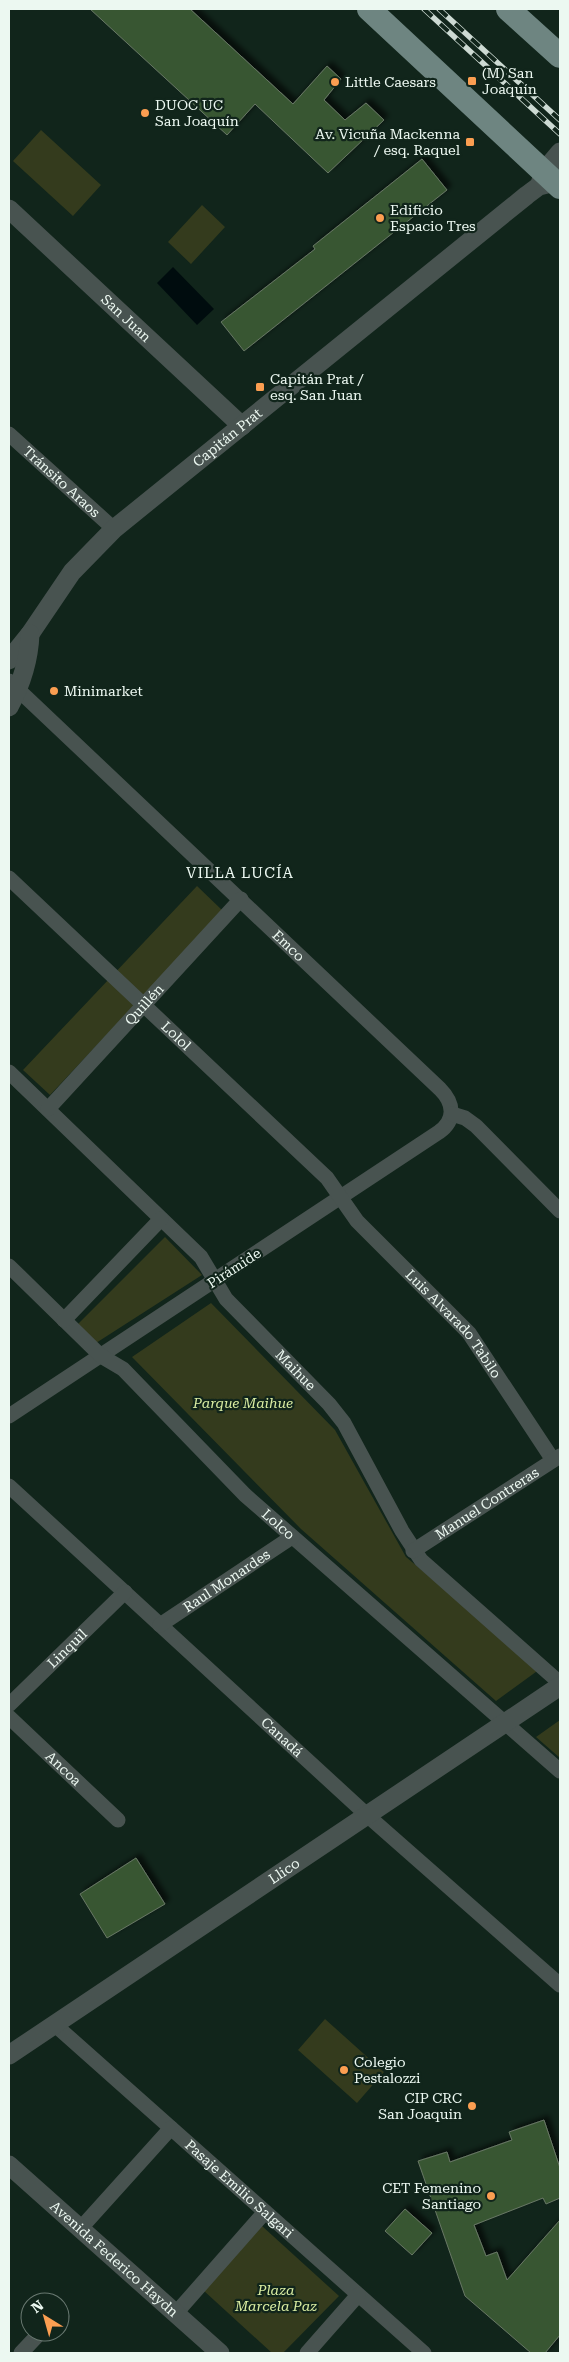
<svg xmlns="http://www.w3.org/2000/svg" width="569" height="2362" viewBox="0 0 569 2362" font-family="'Roboto Serif',serif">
<defs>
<filter id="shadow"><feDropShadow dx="4.5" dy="-4.5" stdDeviation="2.5" flood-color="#0009"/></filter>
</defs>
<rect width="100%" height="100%" fill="#11251b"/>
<path fill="#343b1d" d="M41,130L101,185L73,216L13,161Z
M202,205L225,227L191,264L168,242Z
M197,886L223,911L50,1095L23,1070Z
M165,1237L202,1275L96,1343L77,1325Z
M211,1303L335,1430L406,1557L540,1669L496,1701L301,1529L132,1357Z
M560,1720V1758L536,1737Z
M325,2019L384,2072L357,2103L298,2050Z
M262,2226L339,2296L283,2353H272L203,2290Z"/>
<path fill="#000c0e" d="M173,267L214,309L197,325L157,283Z"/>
<path fill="#395733" stroke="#687765" filter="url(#shadow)" d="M90,9H190L293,104L327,66L341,79L324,100L345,120L366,103L384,120L328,173L255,104L227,135Z
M422,159L447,190L244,351L221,322L315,249L313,246Z
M136,1858L165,1904L107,1938L80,1894Z
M544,2120L560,2168V2198L546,2204L543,2198L474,2225L486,2256L497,2252L507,2280L560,2220V2335L545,2353H531L465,2296L418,2161L447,2152L450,2162L512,2140L509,2132Z
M405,2209L432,2233L412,2255L385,2231Z"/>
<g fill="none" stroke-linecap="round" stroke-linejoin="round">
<g stroke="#485350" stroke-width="15">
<path id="s1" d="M9,434L114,529"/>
<path id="s2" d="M9,681L440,1089C454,1103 456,1120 439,1132L9,1416"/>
<path id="s3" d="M9,878L327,1178L357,1221L469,1333L553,1460"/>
<path id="s4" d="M9,1072L201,1257L226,1299L329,1404L344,1423L402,1531L421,1560L560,1683"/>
<path id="s5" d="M48,1109L241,899"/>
<path d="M452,1114L465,1118L476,1126L560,1211"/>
<path id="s6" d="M9,1266L101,1356L123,1369L245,1495L560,1771"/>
<path d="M64,1320L161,1219"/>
<path id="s7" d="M9,1486L368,1816L560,1985"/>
<path id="s8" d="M413,1551L560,1456"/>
<path id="s9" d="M160,1625L292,1537"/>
<path id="s10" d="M9,1705L125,1592"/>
<path id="s11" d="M9,1717L118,1820"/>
<path id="s12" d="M54,2024L424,2353"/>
<path d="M80,2229L171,2128"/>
<path d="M176,2313L265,2212"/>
<path d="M21,2353L37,2336"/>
<path d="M307,2353L358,2295"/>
</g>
<g stroke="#485350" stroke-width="19">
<path d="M540,184L544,171L560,152"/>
<path id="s13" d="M9,209L242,426"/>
<path id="s14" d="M9,660L30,634L72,572L114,529L527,195L539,186L555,182L560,177"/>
<path d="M9,707C22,683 29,661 30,634"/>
<path id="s15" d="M9,2055L560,1686"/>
<path id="s16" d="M9,2165L220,2353"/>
</g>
<path stroke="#6e8581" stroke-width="24" d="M369,9L560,187
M508,9L560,56"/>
<defs>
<path id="rail" d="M424,9L560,134
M439,9L560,120"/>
</defs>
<use href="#rail" stroke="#cddad3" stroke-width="5.5"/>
<use href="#rail" stroke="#11251b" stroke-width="4" stroke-dasharray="11" stroke-linecap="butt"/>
</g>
<g fill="#fb9e51" stroke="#11251b" stroke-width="2">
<rect x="467" y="76" width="10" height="10" rx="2.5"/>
<circle cx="335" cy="82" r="5"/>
<circle cx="145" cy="113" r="5"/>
<rect x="465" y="137" width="10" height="10" rx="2.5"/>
<circle cx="380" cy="218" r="5"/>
<rect x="255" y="382" width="10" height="10" rx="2.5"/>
<circle cx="54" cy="691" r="5"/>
<circle cx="344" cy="2070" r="5"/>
<circle cx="472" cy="2106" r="5"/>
<circle cx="491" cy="2196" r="5"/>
</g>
<g text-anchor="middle" stroke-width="4.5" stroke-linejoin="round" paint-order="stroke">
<g font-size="14" fill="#ecf8f1" stroke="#11251b" text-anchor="start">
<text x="482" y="78">(M) San<tspan x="482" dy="16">Joaquín</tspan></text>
<text x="345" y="87">Little Caesars</text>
<text x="155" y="110">DUOC UC<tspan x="155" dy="16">San Joaquín</tspan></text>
<text x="460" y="139" text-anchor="end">Av. Vicuña Mackenna<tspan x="460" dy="16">/ esq. Raquel</tspan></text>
<text x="390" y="215">Edificio<tspan x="390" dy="16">Espacio Tres</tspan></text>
<text x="270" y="384">Capitán Prat /<tspan x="270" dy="16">esq. San Juan</tspan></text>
<text x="64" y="696">Minimarket</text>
<text x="354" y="2067">Colegio<tspan x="354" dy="16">Pestalozzi</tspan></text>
<text x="462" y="2103" text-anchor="end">CIP CRC<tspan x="462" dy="16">San Joaquin</tspan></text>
<text x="481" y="2193" text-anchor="end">CET Femenino<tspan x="481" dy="16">Santiago</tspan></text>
</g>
<g font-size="14" fill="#ecf8f1" stroke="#11251b">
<text dy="5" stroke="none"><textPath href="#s13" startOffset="160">San Juan</textPath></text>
<text dy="5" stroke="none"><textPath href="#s14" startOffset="314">Capitán Prat</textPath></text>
<text dy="5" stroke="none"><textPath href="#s1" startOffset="71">Tránsito Araos</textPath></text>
<text dy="5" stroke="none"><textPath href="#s2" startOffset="385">Emco</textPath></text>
<text dy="5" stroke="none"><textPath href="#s5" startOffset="142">Quillén</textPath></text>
<text dy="5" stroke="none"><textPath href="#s3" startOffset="230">Lolol</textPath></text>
<text transform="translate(234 1268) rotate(-33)" y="5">Pirámide</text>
<text dy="5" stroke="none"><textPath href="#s3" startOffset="631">Luis Alvarado Tabilo</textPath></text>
<text dy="5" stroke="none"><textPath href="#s4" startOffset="415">Maihue</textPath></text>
<text dy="5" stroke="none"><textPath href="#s8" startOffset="88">Manuel Contreras</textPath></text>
<text dy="5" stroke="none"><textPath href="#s6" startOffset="374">Lolco</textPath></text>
<text dy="5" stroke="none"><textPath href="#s9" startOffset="80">Raul Monardes</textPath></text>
<text dy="5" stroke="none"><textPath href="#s10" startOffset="81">Linquil</textPath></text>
<text dy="5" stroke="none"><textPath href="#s7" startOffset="371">Canadá</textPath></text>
<text dy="5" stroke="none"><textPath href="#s11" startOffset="75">Ancoa</textPath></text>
<text dy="5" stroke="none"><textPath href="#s15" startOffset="331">Llico</textPath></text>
<text dy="5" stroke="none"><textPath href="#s12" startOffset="248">Pasaje Emilio Salgari</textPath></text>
<text dy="5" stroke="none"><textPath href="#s16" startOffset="141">Avenida Federico Haydn</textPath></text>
</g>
<g font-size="14" font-style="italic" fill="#daeda2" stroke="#11251b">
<text x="243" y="1408">Parque Maihue</text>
<text x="276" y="2295">Plaza<tspan x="276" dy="16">Marcela Paz</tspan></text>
</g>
<g font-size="15" letter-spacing="1" fill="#ecf8f1" stroke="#11251b">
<text x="240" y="878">VILLA LUCÍA</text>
</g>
</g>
<rect width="569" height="2362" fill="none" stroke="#ecf8f1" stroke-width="20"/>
<g transform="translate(45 2317) rotate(323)"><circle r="24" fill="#11251b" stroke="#697971"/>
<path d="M0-4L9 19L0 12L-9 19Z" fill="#fb9e51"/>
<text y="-8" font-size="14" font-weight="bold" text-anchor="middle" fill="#ecf8f1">N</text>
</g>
</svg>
